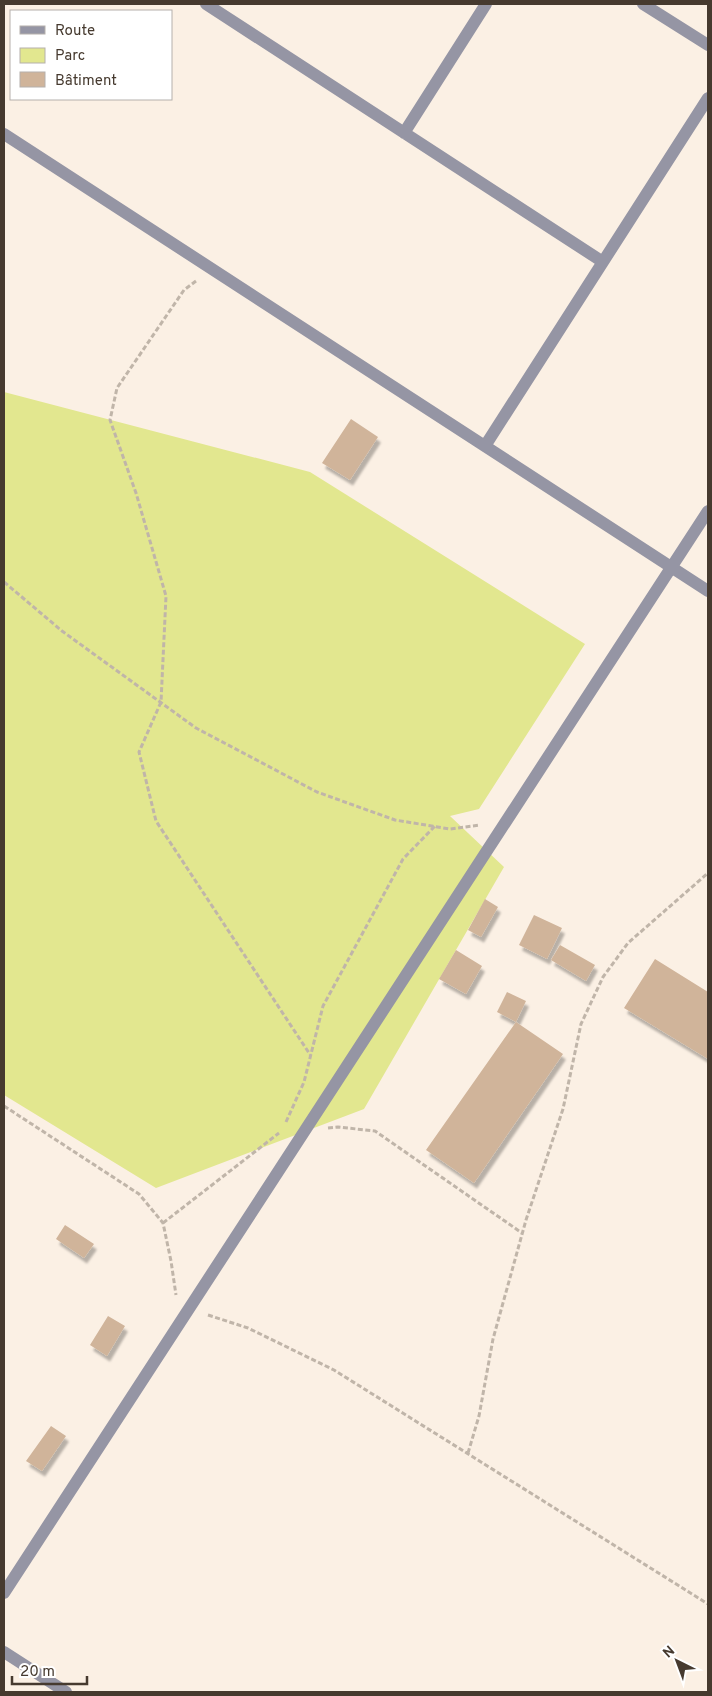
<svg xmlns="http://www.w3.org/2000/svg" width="712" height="1696" viewBox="0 0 712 1696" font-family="Overpass,sans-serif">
<defs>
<filter id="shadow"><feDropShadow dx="3" dy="5.5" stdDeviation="1" flood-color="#0004"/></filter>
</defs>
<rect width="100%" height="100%" fill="#fbf0e4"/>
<path fill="#e2e78f" d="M4,392L310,472L585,644L479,809L450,816L504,867L364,1109L156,1188L4,1095Z"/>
<path fill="#d0b49a" filter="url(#shadow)" d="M351,419L378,437L350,480L322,463Z
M485,899L498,907L481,937L468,930Z
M534,915L562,928L547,959L519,945Z
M560,945L595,965L586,981L551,960Z
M456,950L482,966L466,994L439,979Z
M655,959L708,992V1059L624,1008Z
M507,992L526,1001L516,1022L563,1054L474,1183L426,1150L516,1022L497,1012Z
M65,1225L94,1244L84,1258L56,1239Z
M108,1316L125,1326L107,1356L90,1345Z
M51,1426L66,1436L42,1471L26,1461Z"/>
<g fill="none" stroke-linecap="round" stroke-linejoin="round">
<path stroke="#c0b5a9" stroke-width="3" stroke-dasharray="5 2.5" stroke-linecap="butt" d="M196,281L184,290L117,388L110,420L136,493L166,596L161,702L139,752L156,821L311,1056
M4,582L62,631L196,728L317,792L395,820L450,829L480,825
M4,1106L139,1194L163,1223L171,1261L176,1295
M286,1122L304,1082L323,1006L403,859L435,826
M328,1128L338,1127L375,1131L522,1233
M163,1223L279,1133
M208,1315L248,1328L334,1370L708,1604
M468,1453L479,1416L493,1339L526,1220L563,1109L581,1024L603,977L628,943L708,873"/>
<path stroke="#9595a4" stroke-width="12" d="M206,4L603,262
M643,4L708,45
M404,133L486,4
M4,134L708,591
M485,446L708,98
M4,1593L708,511
M4,1652L66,1692"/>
</g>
<rect width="712" height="1696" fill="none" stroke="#463a2f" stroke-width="10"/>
<rect x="10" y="10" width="162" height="90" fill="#ffffff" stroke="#b5b0ac"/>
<rect x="20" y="26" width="25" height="8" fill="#9595a4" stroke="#b5b0ac"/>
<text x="55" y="35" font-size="15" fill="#463a2f">Route</text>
<rect x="20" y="48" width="25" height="15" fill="#e2e78f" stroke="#b5b0ac"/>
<text x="55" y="60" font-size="15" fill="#463a2f">Parc</text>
<rect x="20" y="72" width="25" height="15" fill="#d0b49a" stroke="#b5b0ac"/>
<text x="55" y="85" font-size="15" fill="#463a2f">Bâtiment</text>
<g transform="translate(677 1661) rotate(318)" stroke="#ffffff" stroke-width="4" paint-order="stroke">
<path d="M0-4L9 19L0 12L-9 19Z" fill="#463a2f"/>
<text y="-8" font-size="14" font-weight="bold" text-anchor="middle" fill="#463a2f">N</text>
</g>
<path d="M12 1676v8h75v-8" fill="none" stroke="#463a2f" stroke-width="2.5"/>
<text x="20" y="1676" font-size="15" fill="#463a2f" stroke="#ffffff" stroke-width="4" paint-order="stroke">20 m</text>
</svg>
